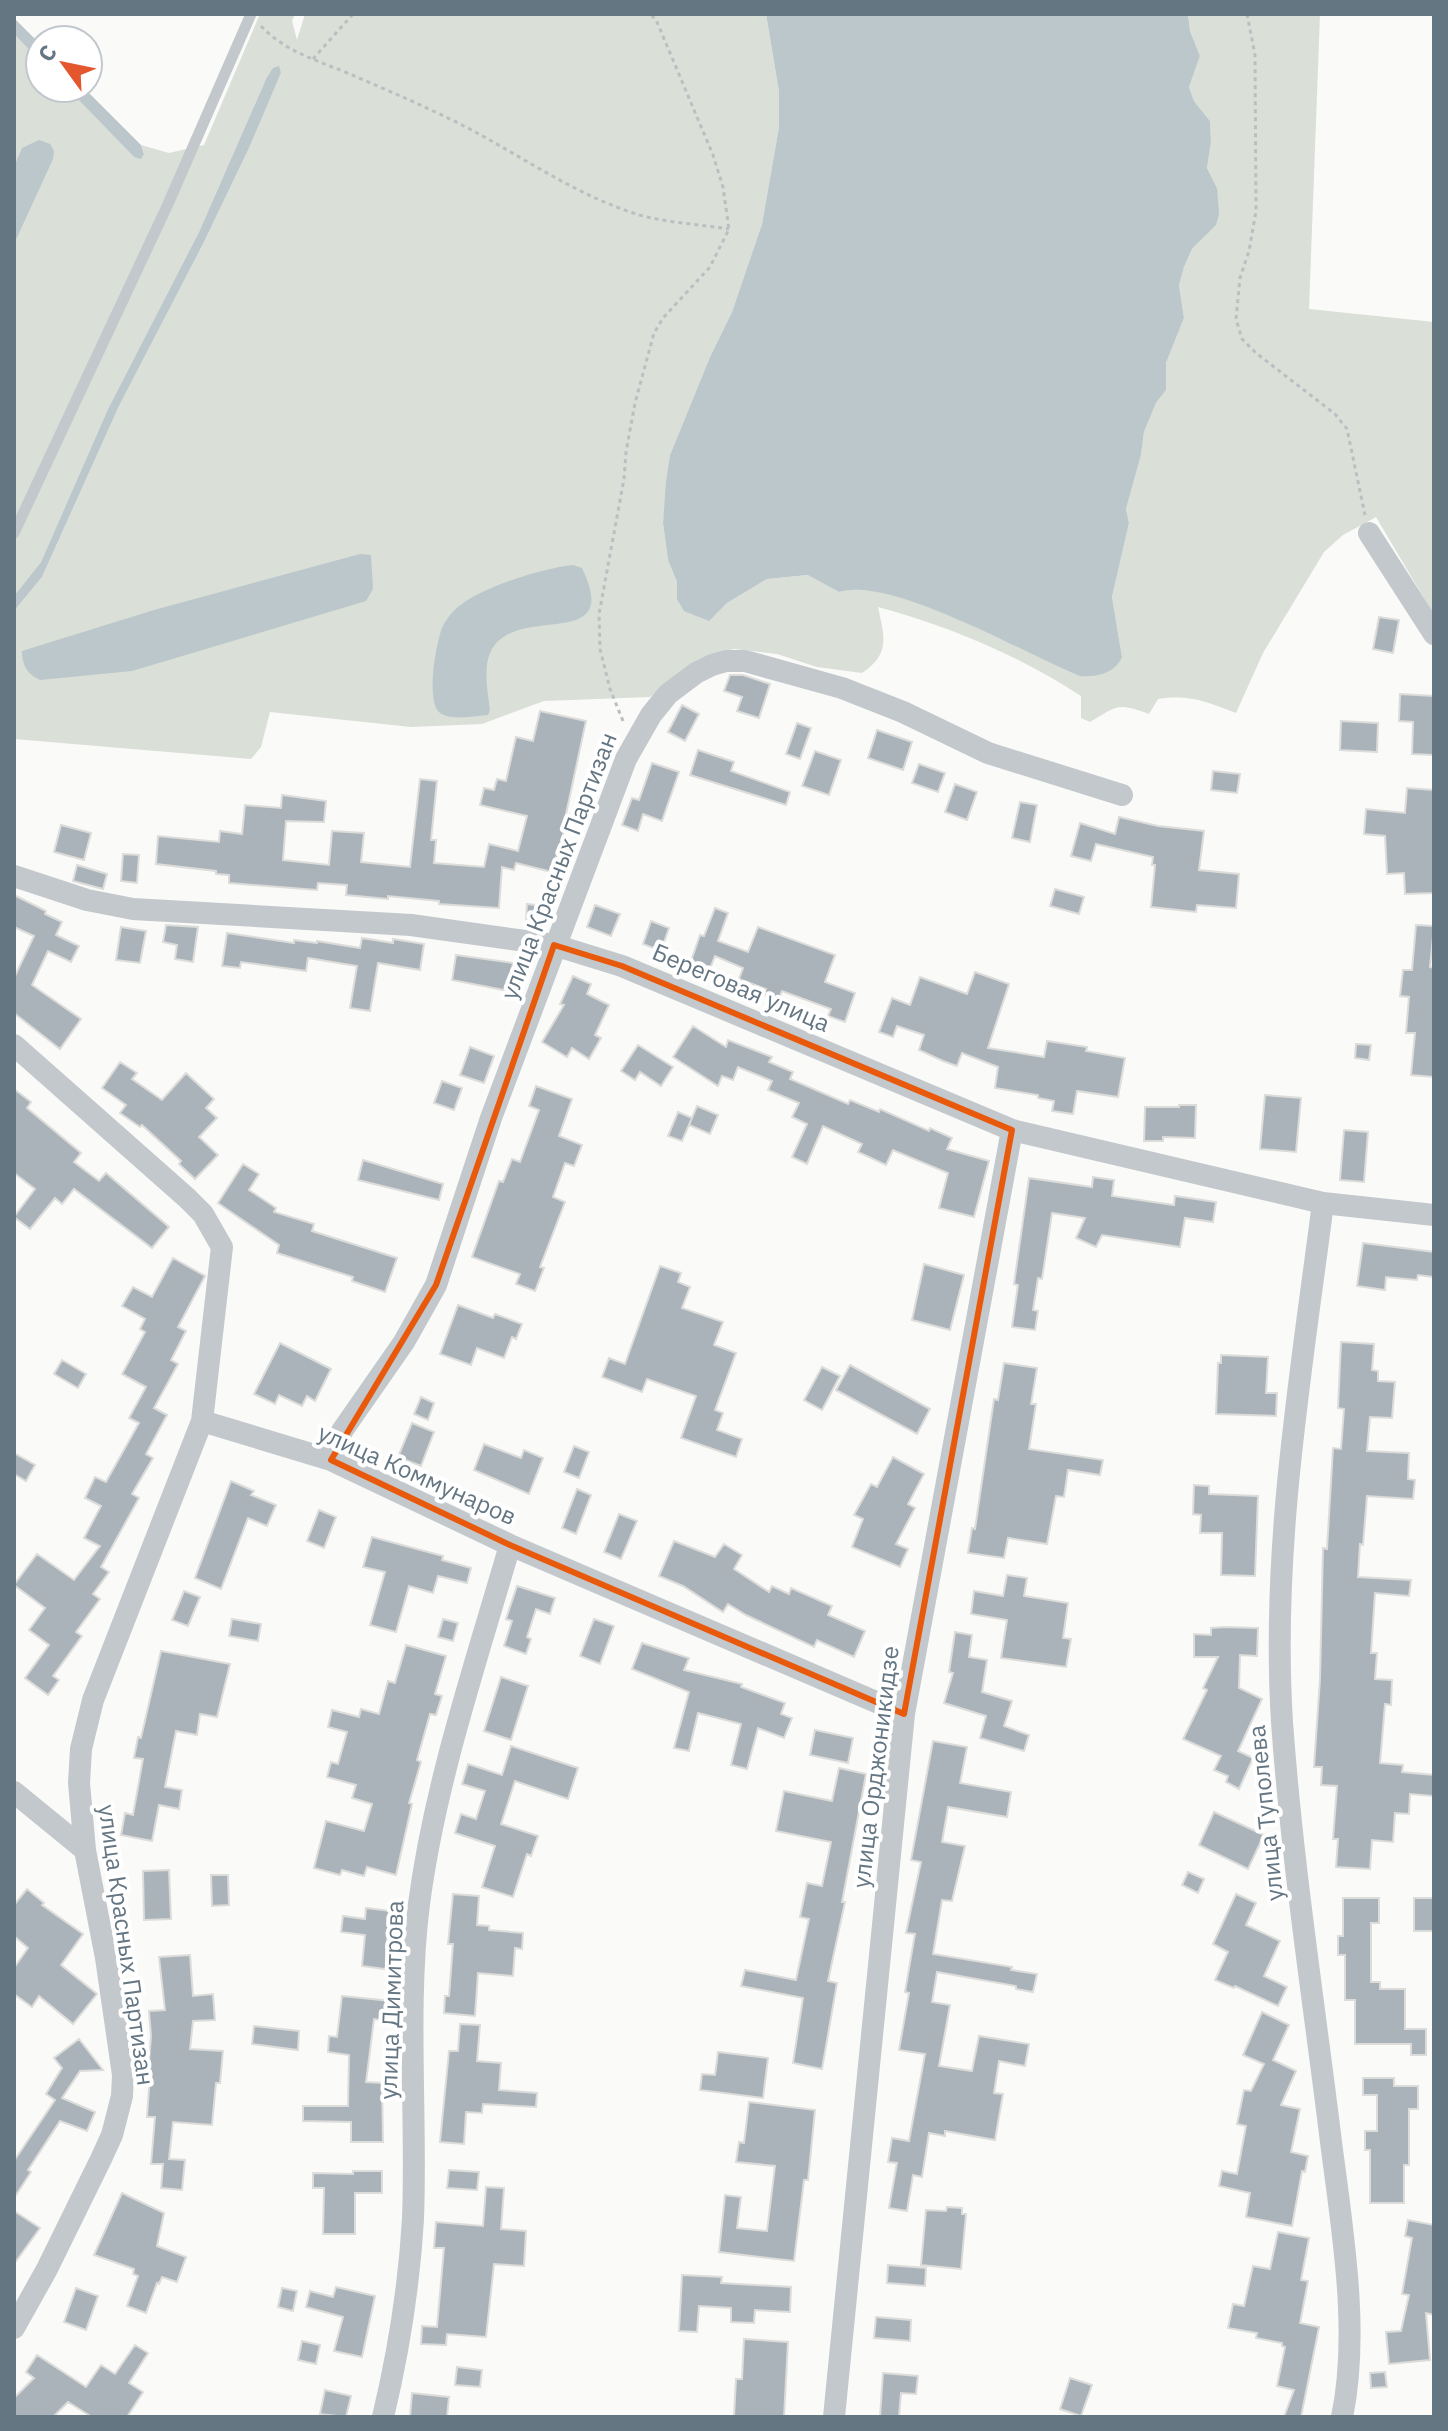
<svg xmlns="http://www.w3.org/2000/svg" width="1448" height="2431" viewBox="0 0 1448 2431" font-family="'IBM Plex Sans',sans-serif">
<rect width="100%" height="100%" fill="#fafaf8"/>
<path fill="#dadfd7" d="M260,14H295L292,21L297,40L305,14H766L779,92V127L762,224L732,312L710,357L670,455L663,523L668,560L677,582V599L709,620L727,603L767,579L809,575L839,592C890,575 1026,654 1080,676L1122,657L1112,597L1129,523L1126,509L1141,455L1144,432L1156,403L1166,390V363L1184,318L1179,285L1184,267L1192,249L1206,235L1217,188L1207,168L1211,142L1210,121L1194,101L1189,87L1200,56L1190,31L1188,14H1320L1309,309L1434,322V615L1376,517L1343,535L1324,552L1263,653L1236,713C1207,702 1190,694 1158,699L1149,714C1117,702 1117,706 1090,722L1081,718V696C1020,656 949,626 878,607C884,636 891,654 862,673L817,667L777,654L734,649L713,654L650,697L544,701L482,724L411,727L270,712L261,747L251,759L14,739V611L42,577L119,406L203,244L250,146L281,73L278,67L266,79L199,232L108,409L41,562L14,596V244L54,151L22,148L14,166V34L40,61V88H67L134,157L144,153L141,145L169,153L204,145Z"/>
<path fill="#bbc7cb" d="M766,14H1188L1190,31L1200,56L1189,87L1194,101L1210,121L1211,142L1207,168L1217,188L1219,214L1216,225L1192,249L1184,267L1179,285L1184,318L1166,363V390L1156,403L1144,432L1141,455L1126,509L1129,523L1112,597L1122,657C1114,674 1097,677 1080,676C1027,655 890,575 839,592L808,575L767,579L727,603L709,621L684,611L677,599V582L668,560L663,523L666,482L670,455L710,357L732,312L762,224L779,127V92Z
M14,18L40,44V61L14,34Z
M279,66L281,73L250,146L203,244L119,406L42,577L14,611V596L41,562L108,409L199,232L266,79L273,68Z
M67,88H84L141,145L144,154L141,159L134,157Z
M39,140L50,144L54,151L53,159L14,244V166L22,148Z
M360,554L371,555L373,589L366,601L132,671L40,680C27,674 22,665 22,651L154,610Z
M573,565L582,568C624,655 513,600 490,653C483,670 488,693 490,710L488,715C476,716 448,721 439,712C426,699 436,644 442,628C446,619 454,609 462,604C486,586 544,568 573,565Z"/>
<path fill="#aab3b9" stroke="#dcdcda" stroke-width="2" d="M1379,617L1399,620L1393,653L1373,649Z
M730,675H743L770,684L759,718L737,711L742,697L724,691Z
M1400,694L1434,696V755L1412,754L1413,722L1399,721Z
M682,705L699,714L685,741L668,732Z
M540,711L586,721L566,814H569L552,872L516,863L514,870L502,867L499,908L439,904V901L388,896V899L346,895L347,885L318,883L317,890L229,883V875L216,874V871L156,864L158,836L219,842L220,831L242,834L245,805L281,808L282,795L326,801L324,822L286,821L283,860L329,865L332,831L364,833L361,862L410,867L420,779L437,781L431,840H436L434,863L484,867L489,844L518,851L527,816L480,805L484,788L494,790L497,779L506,781L516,737L533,741Z
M1341,721L1378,723L1377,752L1340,750Z
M797,723L811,728L800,759L786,754Z
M877,730L912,742L903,770L868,758Z
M698,750L734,762L731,771L790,792L786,805L690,775Z
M815,751L841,760L829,795L802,786Z
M652,763L679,772L662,821L643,814L638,831L622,825L632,798L639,800Z
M919,764L945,773L938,792L912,783Z
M1213,771L1240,774L1237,793L1211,790Z
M955,784L977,792L967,820L945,812Z
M1407,788L1434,790V893L1405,894L1404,873L1387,874L1385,836L1364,834L1366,809L1405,813Z
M1020,802L1037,805L1030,842L1012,838Z
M1119,817L1158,826L1204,831L1199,870L1239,874L1236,908L1197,905L1196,912L1151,907L1155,865H1152L1153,857L1096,844L1091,861L1071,856L1080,823L1115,834Z
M61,825L91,833L84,860L54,852Z
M123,854L139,855L137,883L121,881Z
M77,865L107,874L103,889L73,881Z
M1055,889L1084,897L1079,914L1050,906Z
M14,895L46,911L45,914L62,922L56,935L79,946L71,962L48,951L32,985L81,1019L60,1049L14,1013V978L34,936L14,927Z
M527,904L544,906L543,922L526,921Z
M595,905L620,914L611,936L587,927Z
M715,908L728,913L718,941L748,952L758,927L835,955L825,982L855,993L845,1022L828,1016L831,1009L782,991L778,1001L763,995L766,989L739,979L743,968L715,956L709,971L690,964L700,935L704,936Z
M651,921L669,928L661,951L643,944Z
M166,925L198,927L193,962L175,959L177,945L163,942Z
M1416,925L1434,926L1430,967L1434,968V1077L1411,1075L1415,1033H1406L1409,997L1400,996L1403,970H1412Z
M121,927L146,931L140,963L116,960Z
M227,933L294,943V940L317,943V941L360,948L362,938L393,943V939L424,944L420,970L378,963L370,1011L350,1008L357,966L308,958L306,971L241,962L240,968L222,966Z
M456,955L513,963L509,991L452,980Z
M975,972L1009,984L988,1048L1044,1057L1047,1041L1087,1047L1086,1051L1125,1058L1118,1097L1077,1091L1073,1114L1052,1111L1054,1101L1038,1098V1095L995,1088L998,1067L962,1053L957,1066L943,1061L919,1050L924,1035L897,1026L893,1037L879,1032L892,998L910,1005L920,977L967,994Z
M573,976L591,984L587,994L609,1005L595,1035L601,1038L589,1059L572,1048L567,1057L542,1042L564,1005L560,1004Z
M693,1026L726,1047L728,1040L772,1057L769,1062L793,1072L790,1079L848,1104L850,1100L879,1112L880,1109L929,1131L930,1128L952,1138L947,1149L989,1161L974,1217L939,1208L948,1173L893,1150L886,1165L858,1152L862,1144L823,1126L807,1164L792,1157L807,1124L792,1117L799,1103L768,1090L772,1081L738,1067L733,1080L722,1076L718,1086L673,1057Z
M1356,1044L1371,1045L1369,1060L1355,1058Z
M638,1045L673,1067L661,1086L640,1072L635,1080L621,1071Z
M470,1047L494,1056L484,1083L460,1075Z
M120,1062L137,1073L132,1079L162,1100L186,1073L214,1099L206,1108L217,1118L199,1137L218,1155L195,1179L179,1164L181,1161L142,1125L140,1127L120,1113L126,1105L102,1088Z
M442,1081L462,1088L454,1110L434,1103Z
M536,1086L572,1099L559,1136L582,1145L574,1166L565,1163L553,1197L565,1202L540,1267L544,1268L535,1291L516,1284L520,1274L472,1257L499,1181L503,1182L512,1159L520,1162L539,1110L529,1106Z
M14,1089L31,1102L27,1108L81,1153L74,1162L99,1181L106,1173L169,1227L152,1248L74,1189L62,1204L55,1198L30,1229L14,1217L35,1189L14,1173Z
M1265,1095L1301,1098L1296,1152L1260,1149Z
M1179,1105H1196L1195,1138L1163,1137V1141H1144L1145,1107H1179Z
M697,1106L718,1115L710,1134L689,1125Z
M678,1112L692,1118L682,1141L668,1136Z
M1344,1130L1368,1132L1364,1182L1340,1180Z
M363,1160L443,1184L439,1200L358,1180Z
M243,1164L259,1174L249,1190L276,1208L274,1212L314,1224L312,1231L397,1258L385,1292L352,1281L353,1277L277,1253L279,1245L218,1203Z
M1093,1177L1114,1180L1112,1196L1174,1205L1175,1196L1216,1202L1213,1222L1185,1218L1180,1247L1102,1235L1096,1247L1076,1238L1085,1218L1052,1213L1042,1279L1038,1278L1033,1310L1038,1311L1035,1330L1012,1327L1018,1285L1014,1284L1029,1178L1092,1187Z
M1363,1243L1434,1252V1277L1418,1275L1417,1280L1386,1277L1385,1290L1357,1286Z
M173,1258L205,1276L178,1327L186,1331L171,1360L178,1364L154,1408L167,1415L146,1454L153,1458L132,1494L139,1498L101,1567L109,1572L93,1594L100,1599L76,1632L82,1636L53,1676L59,1680L48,1695L25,1678L49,1645L29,1630L45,1608L14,1585L37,1554L74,1580L100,1546L84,1538L101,1506L85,1498L95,1477L106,1482L139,1423L129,1418L146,1387L122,1374L145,1332L140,1329L145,1319L122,1306L133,1287L152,1297Z
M924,1264L964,1275L950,1330L912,1320Z
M660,1266L681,1273L678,1282L690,1287L682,1308L723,1322L714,1345L736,1353L715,1410L723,1413L717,1430L742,1439L736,1457L681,1438L696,1396L647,1379L642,1392L602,1377L609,1358L625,1364Z
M458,1305L493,1318L495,1314L522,1324L516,1339L512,1337L504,1358L477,1348L471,1365L440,1354Z
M1341,1342L1374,1344L1372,1370L1378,1371V1381L1395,1382L1392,1418L1370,1417L1367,1451L1409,1453L1408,1479L1415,1480L1413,1499L1367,1496L1363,1545L1360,1544L1358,1577L1411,1580L1409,1596L1375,1593L1371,1653H1377L1375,1679L1392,1680L1391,1705L1385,1704L1380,1763L1403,1765L1402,1772L1434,1775L1433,1796L1410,1794L1409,1814L1395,1813L1393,1842L1372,1840L1370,1869L1336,1867L1338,1839H1333L1337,1786L1321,1785L1322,1767H1314L1320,1679L1323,1548L1327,1549L1333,1448L1341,1449L1344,1409L1338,1408Z
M280,1343L331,1369L315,1401L307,1396L302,1406L279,1395L275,1404L254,1394Z
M1221,1355L1268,1357L1266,1393H1277L1276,1416L1216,1414L1218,1363H1221Z
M62,1360L86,1374L78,1388L54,1374Z
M1004,1363L1037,1368L1031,1404H1036L1029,1449L1103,1460L1100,1475L1068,1470L1064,1497L1056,1496L1047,1544L1008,1538L1004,1558L968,1553L972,1528L975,1529L994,1399L998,1400Z
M850,1365L930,1409L917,1434L836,1390Z
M822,1367L840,1376L822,1410L804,1400Z
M421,1397L434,1403L428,1420L414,1414Z
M412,1423L434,1432L421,1466L398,1457Z
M484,1444L521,1458L524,1450L543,1458L529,1494L474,1470Z
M574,1446L589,1452L579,1478L564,1472Z
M14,1453L35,1465L26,1481L14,1474Z
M893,1457L924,1474L908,1504L915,1508L896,1544L908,1549L900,1567L852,1547L863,1519L854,1515L871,1484L877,1487Z
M231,1481L254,1491L251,1495L276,1505L267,1526L248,1518L221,1589L195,1578Z
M1194,1485L1209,1486V1494L1258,1496L1255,1576L1221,1575L1222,1533H1200L1201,1515L1193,1514Z
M577,1489L591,1495L576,1534L562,1528Z
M319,1510L336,1517L324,1548L307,1541Z
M619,1514L637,1521L621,1559L604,1552Z
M372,1537L443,1556L442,1560L471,1568L467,1583L438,1576L433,1593L409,1586L396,1632L370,1625L385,1572L363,1567Z
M674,1541L715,1557L724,1544L742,1555L734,1569L769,1592L772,1586L789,1594L791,1588L832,1606L828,1615L865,1631L854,1657L817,1640L814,1647L746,1615L728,1604L723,1612L683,1586L659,1576Z
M1007,1575L1027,1578L1024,1596L1068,1603L1063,1638L1071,1639L1066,1667L1001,1658L1007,1620L971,1614L974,1591L1003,1596Z
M517,1586L555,1598L550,1614L536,1609L527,1637L531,1639L526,1654L504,1646L512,1621L506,1619Z
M184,1591L200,1597L188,1626L172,1620Z
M232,1619L261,1624L258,1641L229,1636Z
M443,1619L458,1623L453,1641L438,1637Z
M594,1619L614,1626L600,1664L580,1656Z
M1224,1627L1258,1628L1257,1656L1240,1655L1239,1688L1262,1699L1238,1751L1253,1758L1239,1789L1226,1782L1228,1776L1214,1770L1221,1756L1183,1739L1207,1690L1203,1688L1218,1657H1194V1634L1211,1635V1628Z
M955,1632L972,1635L969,1657L987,1660L982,1692L1012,1701L1004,1726L1029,1735L1024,1751L980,1738L986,1716L944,1703L953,1673L949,1672Z
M642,1643L689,1658L684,1670L742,1684L741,1687L785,1703L781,1714L792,1718L784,1738L758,1728L747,1769L731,1765L741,1724L698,1713L689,1751L674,1748L689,1692L632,1669Z
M406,1645L446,1656L435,1694L442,1696L436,1715L430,1714L417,1760L421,1762L409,1803L412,1804L396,1875L367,1867L364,1876L342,1870L340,1875L314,1868L326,1821L364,1831L372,1804L352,1798L356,1785L327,1777L331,1762L338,1764L347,1732L328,1727L332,1710L359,1717L361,1709L379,1714L388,1681L395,1683Z
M161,1651L230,1664L217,1717L200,1714L197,1735L176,1731L165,1787L182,1790L179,1809L159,1805L152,1841L121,1835L125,1813L133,1815L143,1759L134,1758L138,1737L141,1738Z
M501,1677L528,1686L511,1740L484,1731Z
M815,1730L853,1738L848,1763L810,1755Z
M933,1741L967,1747L960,1783L1011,1792L1007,1817L948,1807L942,1842L965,1846L952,1901L942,1900L933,1954L1012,1967L1011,1970L1037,1974L1033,1992L1016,1989V1986L937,1972L932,2002L950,2005L939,2066L972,2071L979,2036L1029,2044L1025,2066L999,2061L994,2093L1003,2094L995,2140L945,2131V2136L929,2133L922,2177L913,2175L907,2211L889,2208L897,2163L888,2162L892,2138L909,2141L925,2054L899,2050L909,1993L905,1992L915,1934L906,1933L921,1862L911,1860Z
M511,1746L578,1768L568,1799L515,1781L501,1824L538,1836L531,1856L527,1854L513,1897L482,1887L495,1846L455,1833L461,1814L476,1819L485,1791L462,1784L468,1764L502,1775Z
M839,1768L866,1774L842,1902H845L828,1981L837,1983L822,2069L793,2063L803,1998L741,1986L745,1970L796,1980L809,1919L800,1917L807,1883L822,1886L831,1842L776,1831L784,1791L832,1801Z
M1214,1812L1264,1835L1248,1869L1199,1845Z
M169,1870L171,1919L144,1920L143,1871Z
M1188,1872L1204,1879L1198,1893L1182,1885Z
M211,1875H228L229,1905L212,1906Z
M27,1889L44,1903L42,1905L83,1934L61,1965L97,1994L73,2024L39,1996L32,2007L14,1994V1968L28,1948L14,1936V1905Z
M453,1894L479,1896L477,1925L489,1926V1930L523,1933L522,1949L515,1948L513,1976L478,1973L475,2016L444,2013L445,1996H449L453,1944H448Z
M1236,1894L1256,1903L1246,1925L1280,1941L1264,1976L1287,1987L1278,2006L1235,1986L1234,1988L1215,1980L1228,1952L1213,1944Z
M1343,1898H1379V1923H1371V1982H1380V1989H1405V2029H1426V2055H1411V2044H1355V2000H1345V1955H1338V1936H1343Z
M1414,1898H1434V1931H1414Z
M366,1908L391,1911L386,1948L394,1949L392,1970L362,1966L365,1935L341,1932L343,1916L365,1919Z
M190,1955L193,1996L213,1994L215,2020L193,2021L190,2049L223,2051L220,2083H216L212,2125L173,2122L169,2159L185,2160L182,2190L161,2188L163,2164H151L155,2117H147L150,2074H148L151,2036L149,2011L165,2010L159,1957Z
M342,1996L391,2001L389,2021L374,2019L366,2082L382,2083L383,2142H351V2122L303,2121V2106H348L349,2055L328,2052L329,2036L337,2037Z
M1262,2012L1289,2025L1273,2060L1296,2071L1281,2105L1300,2109L1291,2152L1308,2156L1305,2172L1302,2171L1292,2226L1246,2217L1250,2193L1219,2186L1222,2171L1237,2174L1246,2126L1237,2124L1244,2090L1251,2091L1264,2064L1243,2055Z
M460,2024L480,2025L477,2061L501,2063L499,2090L537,2093L536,2107L483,2104L482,2113L466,2112L464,2144L440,2142L449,2051H458Z
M254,2026L299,2031L298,2050L252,2044Z
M79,2039L103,2070L80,2071L62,2098L95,2112L87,2131L60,2121L28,2170L31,2172L14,2198V2161L55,2100L46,2094L62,2068L54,2058Z
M718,2052L768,2058L763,2098L700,2090L702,2074L715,2075Z
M1363,2078H1394V2086H1418V2109H1409V2165H1404V2203H1370V2150H1365V2131H1377V2095H1363Z
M749,2102L815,2110L808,2180H804L794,2261L719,2252L725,2195L741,2197L737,2228L767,2231L775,2166L736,2162L739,2142L744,2143Z
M449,2170L479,2172L477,2190L447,2188Z
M353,2171H382V2193H355V2234H323L324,2188H313V2173L353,2174Z
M486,2187L504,2188L501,2229L526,2231L524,2266L494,2264L486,2337L447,2334L446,2345L421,2344L422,2326L437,2327L444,2248H434L436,2222L483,2226Z
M122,2193L164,2213L157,2246L186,2257L177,2282L162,2277L159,2284L157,2283L146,2313L127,2306L138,2276L133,2274L134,2269L94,2255Z
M947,2207L962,2208V2214H966L961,2269L921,2265L926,2210L946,2211Z
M14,2211L40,2228L14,2264Z
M1408,2220L1434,2225V2315L1426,2313L1430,2360L1389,2364L1386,2332L1401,2331L1409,2295L1402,2294L1412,2238L1405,2236Z
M1278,2232L1309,2238L1301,2280L1308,2281L1300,2323L1319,2327L1301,2417H1284L1294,2390L1277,2386L1285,2347L1282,2346V2343L1256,2338L1257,2333L1228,2328L1233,2304L1244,2306L1253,2266L1270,2269Z
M888,2265L926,2268L925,2286L887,2283Z
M682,2275L722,2277L721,2283L791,2287L790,2312L755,2310L754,2323L731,2322V2308L699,2306L697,2332L679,2331Z
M336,2287L375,2296L362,2357L334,2351L343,2317L306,2307L310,2291L333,2297Z
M76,2288L98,2296L86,2330L64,2322Z
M282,2288L297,2291L293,2311L278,2307Z
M876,2317L911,2320L910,2341L874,2338Z
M744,2339L788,2342L784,2417H734L736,2379H742Z
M302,2341L320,2345L316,2364L298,2360Z
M135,2345L148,2353L129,2383L143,2392L127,2417H92L68,2402L53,2417H14V2398L34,2378L26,2372L37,2355L86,2387L101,2365L115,2374Z
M457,2367L482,2370L480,2387L455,2385Z
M1385,2372L1387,2387L1371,2388L1370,2373Z
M883,2373L918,2376L916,2394L901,2393L899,2417H880Z
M1070,2378L1092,2385L1081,2416L1060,2409Z
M325,2390L351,2396L346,2417L320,2414Z
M412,2393L449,2397L447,2417H410Z"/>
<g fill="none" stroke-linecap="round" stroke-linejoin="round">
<path stroke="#bbbfc2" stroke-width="3" stroke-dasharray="4 4" stroke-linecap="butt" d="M1247,14L1255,55L1256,211L1249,251L1240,278L1236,319L1242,339L1256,353L1335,414L1347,429L1365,515
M261,26C285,51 313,59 345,72C380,87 415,102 450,119C512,149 567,191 633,213C664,223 698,224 729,229
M313,59L353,14
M623,721L610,689L600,649L599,614L624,479L626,452L635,403L654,333L663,318L710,267L729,229L723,187L713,155L657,22L651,14"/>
<path stroke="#c3c8cc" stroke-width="11" d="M14,533L168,204L251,14"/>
<path stroke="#c3c8cc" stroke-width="22" d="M1369,533L1434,634
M14,876L87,900L133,909L411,925L554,945L622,966L1012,1130L1323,1203L1434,1215
M14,1045L187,1198L203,1214L222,1247L202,1421L93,1700L81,1749L79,1783L85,1850L106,1958L123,2075L122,2096L112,2135L101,2159L47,2269L14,2328
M1323,1203C1301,1374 1271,1548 1282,1722C1292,1862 1314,2003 1331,2142C1342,2228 1360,2332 1342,2417
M202,1421L331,1460L510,1545L904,1714
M331,1460L342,1431L404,1342L436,1285L491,1118L626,759L651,715L668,694L696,673L712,665L726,661H745L842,688L903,712L988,753L1122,795
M14,1792L85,1850
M383,2417C399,2350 409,2288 413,2219C417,2116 406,2006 419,1904C435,1782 476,1663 510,1545
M834,2417L904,1714L1012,1130"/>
</g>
<path fill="none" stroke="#e8590c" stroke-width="6" stroke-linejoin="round" d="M554,945L622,966L1012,1130L904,1714L510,1545L331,1460L436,1285Z"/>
<g text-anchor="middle" stroke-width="8" stroke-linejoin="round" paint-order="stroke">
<g font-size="24" fill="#657683" stroke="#fff">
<text transform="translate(559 866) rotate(-69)" y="8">улица Красных Партизан</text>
<text transform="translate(741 988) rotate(23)" y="8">Береговая улица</text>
<text transform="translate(417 1475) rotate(24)" y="8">улица Коммунаров</text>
<text transform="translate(876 1767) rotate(-83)" y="8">улица Орджоникидзе</text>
<text transform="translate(1266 1813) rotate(-96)" y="8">улица Туполева</text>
<text transform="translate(126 1945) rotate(82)" y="8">улица Красных Партизан</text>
<text transform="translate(392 2000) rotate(-88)" y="8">улица Димитрова</text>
</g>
</g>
<rect width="1448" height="2431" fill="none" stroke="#657683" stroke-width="32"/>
<g transform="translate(64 64) rotate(303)"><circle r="38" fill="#ffffff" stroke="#c1c8cd" stroke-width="2"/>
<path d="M0-6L14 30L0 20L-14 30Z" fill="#e4572e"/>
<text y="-12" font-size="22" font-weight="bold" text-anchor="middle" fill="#657683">С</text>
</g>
</svg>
